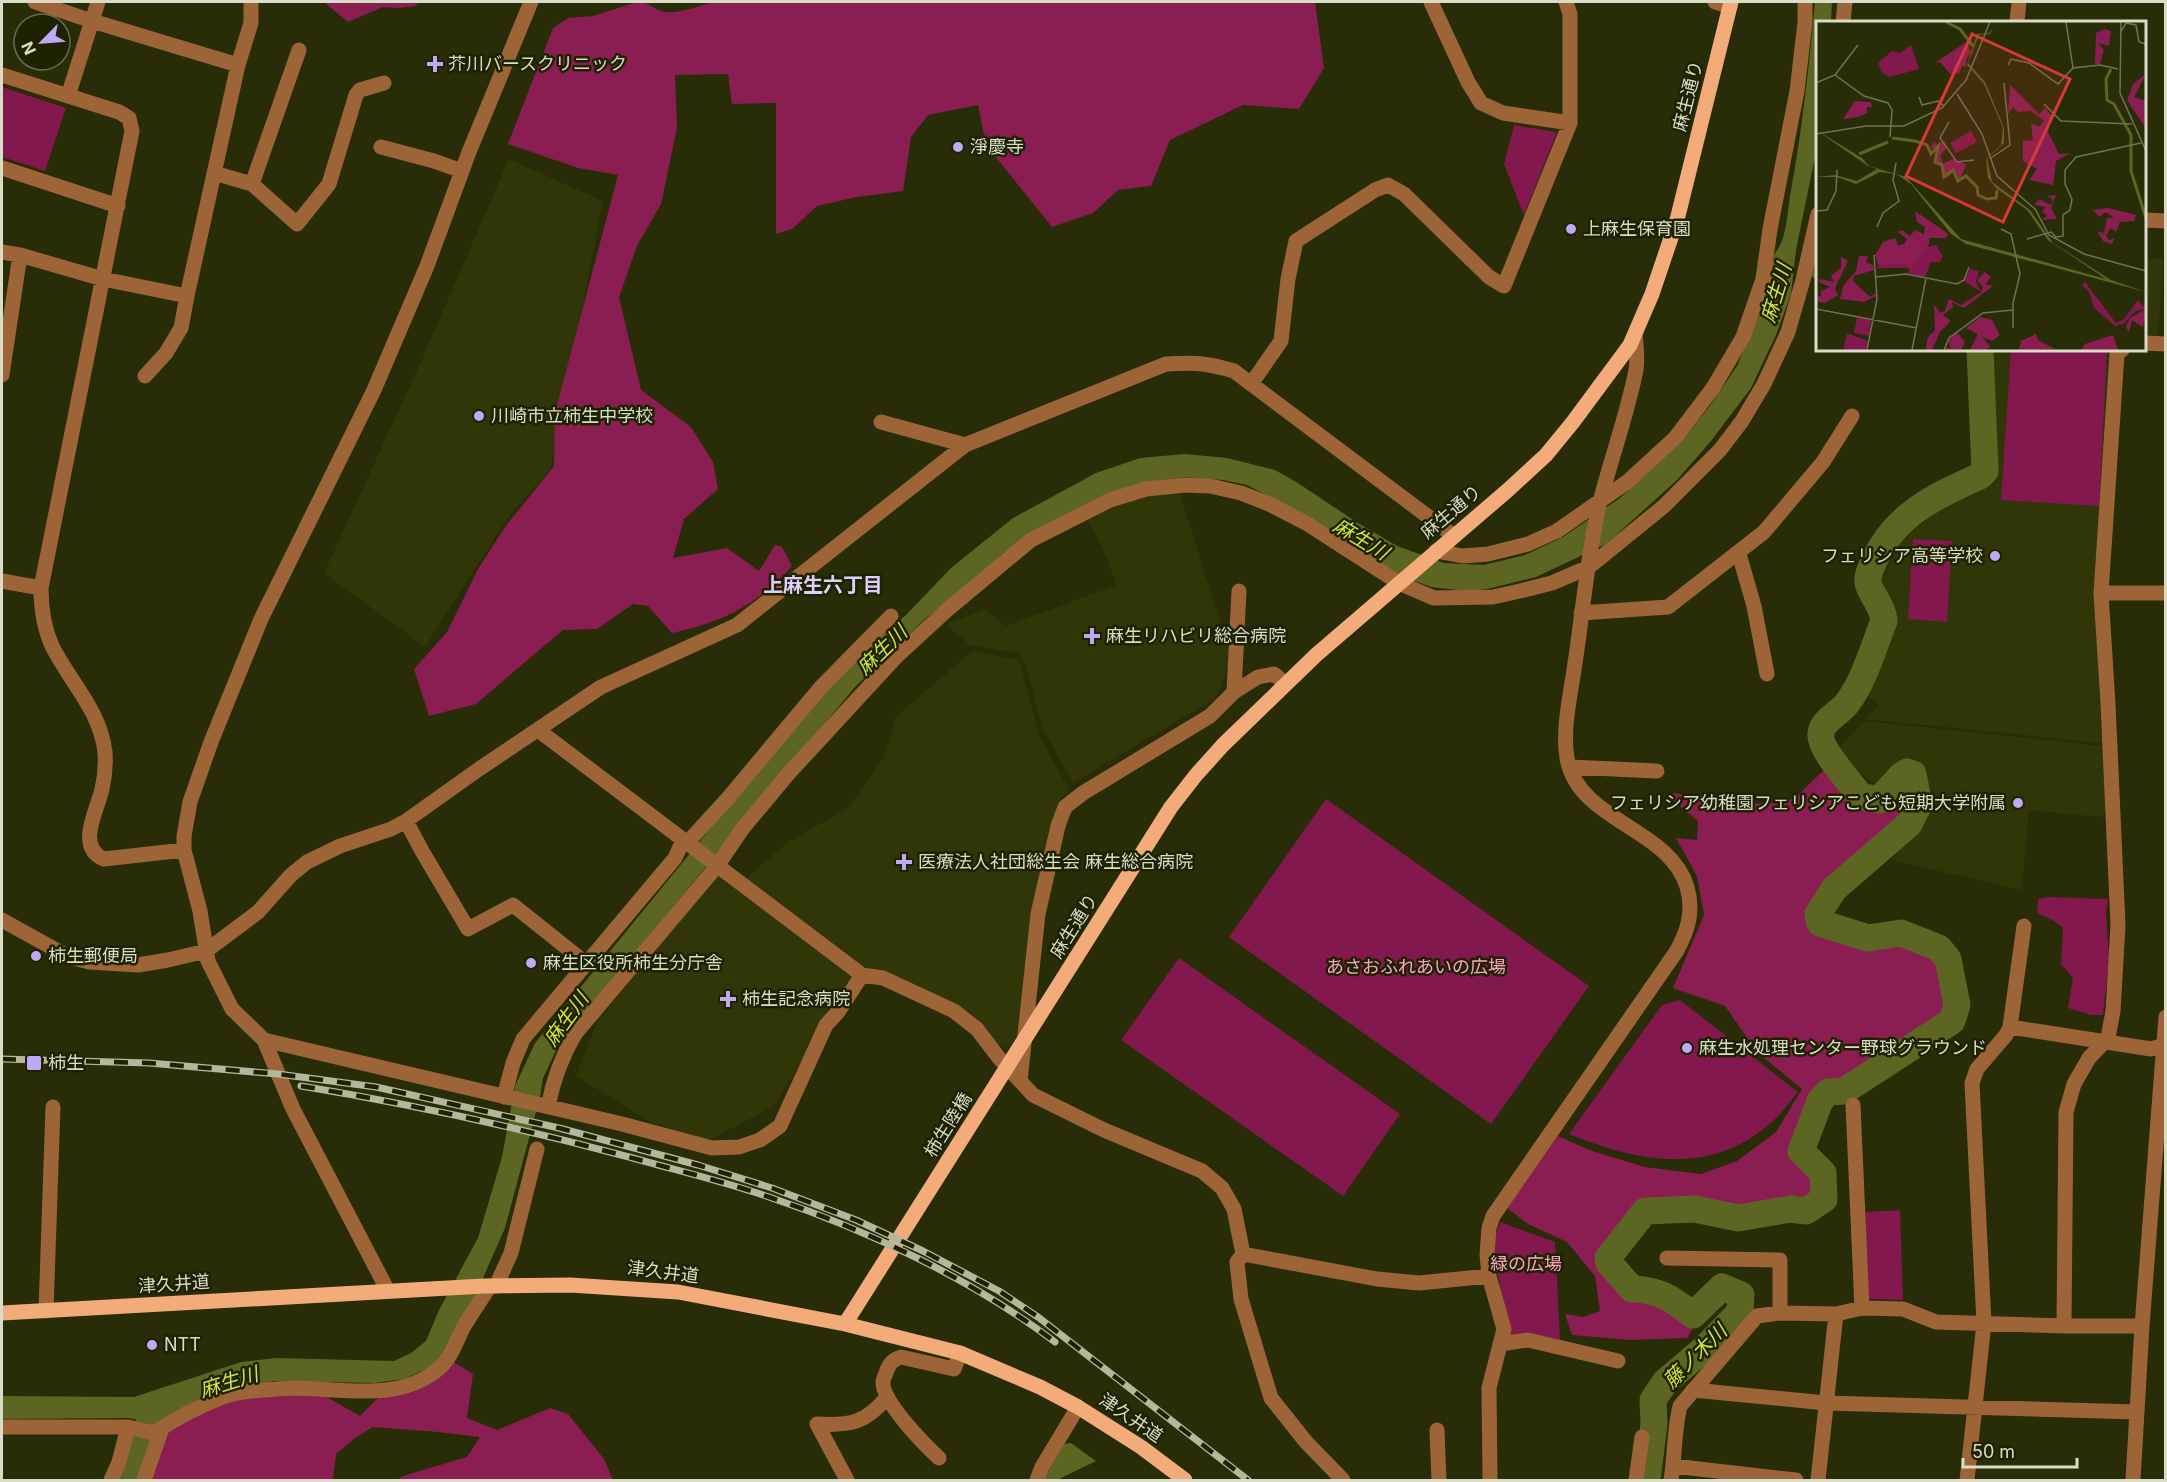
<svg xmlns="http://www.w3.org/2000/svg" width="2167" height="1482" viewBox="0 0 2167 1482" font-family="Inter,'Noto Sans JP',sans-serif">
<rect width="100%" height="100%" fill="#282c07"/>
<path fill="#313608" d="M509,159L603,201L551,468L511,513L425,647L324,573L420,364Z
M2144,258L2163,259L2158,339L2145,338Z
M1993,350H2116L2094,593L2102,743L1865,719L1879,704L1868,696L1885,643L1895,621L1894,612L1880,582L1887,568L1900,544L1913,531L1945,505L1991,483L1995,469Z
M1177,486L1232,658L1216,698L1073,783L1042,727L1027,669L1020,654L970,645L946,625L984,609L1006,626L1117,585L1099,540L1086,517L1108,506Z
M972,651L1019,660L1040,737L1069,790L1062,797L1055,813L1020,1030L1010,1047H1002L994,1040L985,1026L968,1012L884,971L863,967L745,880L786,843L847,809L883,759L896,717Z
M1864,721L2103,746L2107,812L2100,817L2029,810L2022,890L1891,860L1922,824L1932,796L1925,767L1913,761L1894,763L1876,785L1855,770L1839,747Z
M716,873L851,974L852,979L774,1106L710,1140L652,1123L576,1076L596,1024Z"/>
<path fill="#82184d" d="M2,87L66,108L45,171L2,157Z
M1514,125L1557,132L1524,215L1504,164Z
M2011,350H2107L2099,506L2001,500Z
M1913,539L1952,541L1947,622L1908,619Z
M1326,799L1589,986L1491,1124L1229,937Z
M2049,897L2108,899L2106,913L2109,958L2103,1015H2091L2068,1008L2073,978L2061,964L2063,928L2054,921L2037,913L2038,899Z
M1179,958L1400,1114L1343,1196L1121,1040Z
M1680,1000L1798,1092C1790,1101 1783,1112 1774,1120C1712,1177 1640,1163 1569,1134L1662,1005Z
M1900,1210L1903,1300L1868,1299L1864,1212Z
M1500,1222L1555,1242L1560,1340L1529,1333L1509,1338L1494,1251L1495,1238Z"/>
<path fill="#8a1e52" d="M328,2H416L417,6L399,8L383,7L348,22L325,3Z
M637,2C648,2 654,9 664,12C677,14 701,6 713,2H1315L1324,68L1299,109L1243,105L1170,140L1151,186L1118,190L1093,213L1052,227L986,145L978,105L928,115L911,137L903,191L857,197L817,206L792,229L776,234V103L732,104L728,74L675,75L677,128L661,204L637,246L619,297L641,390L691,427L713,462L718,489L684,519L673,558L727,548L759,571L775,545L782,547L792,566C756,606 723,622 672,633L648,606L633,604L597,629L563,630L476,704L429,716L414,669L447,632L478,569L505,527L554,466L555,413L618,175L578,168L508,144L553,28L568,18L593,16Z
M1826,768L1850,798L1870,809L1889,802L1897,787L1905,781C1921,808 1906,832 1875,836C1874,886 1830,877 1811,906C1808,911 1809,919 1809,925L1824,936L1847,944L1886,948L1909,946L1930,953L1940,960L1947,982L1949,1017L1932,1040L1910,1057L1865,1072H1855L1846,1085L1825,1086L1818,1109L1799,1156L1817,1171V1193L1802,1200L1765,1204L1740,1211L1707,1204H1693L1643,1211L1611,1252L1599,1257L1624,1290L1695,1325L1687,1338L1630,1340L1572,1335L1565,1314L1583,1317L1600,1311L1595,1276L1567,1242L1528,1224L1507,1208L1558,1136L1592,1151L1645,1167L1701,1174L1737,1161L1776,1132L1802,1089L1757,1052L1725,1006L1673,988L1704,915L1697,876L1676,838L1697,840L1698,821L1670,798L1674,793L1737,804L1784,803L1798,795Z
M452,1361L473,1374L467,1418L497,1430L550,1408L568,1414L604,1459L613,1480H397L403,1476L467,1457L480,1437L438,1432L373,1427L354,1439L336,1454L333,1480H141L140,1471L150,1433L231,1389L311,1388L360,1416L379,1397Z"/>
<path fill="#5c6522" d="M1815,2H1832L1831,22H1818L1817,147L1796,250L1791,294L1776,335L1751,388L1711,441L1677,480L1606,544L1536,577L1487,589L1466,591L1431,587L1396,574L1285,505L1247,485L1223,480L1185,477L1142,483L1034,533L1001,555L971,584L926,618L855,687L559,1044L543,1078L540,1097L505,1228L471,1305L444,1353L431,1367L404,1379L375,1383L274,1381L234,1388L199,1399L155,1423L128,1418L2,1419V1396L134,1397L241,1362L276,1358L394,1361L411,1353L426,1341L439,1310L478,1238L502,1157L515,1086L535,1043L763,764L854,659L906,615L951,568L1013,518L1096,473L1140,458L1185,454L1227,458L1275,470L1298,483L1358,523L1397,546L1444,563L1484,565L1525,555L1563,537L1620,498L1679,444L1709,407L1737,366L1760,311L1775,253C1787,240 1787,213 1790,196C1802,131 1809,67 1815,2Z
M1071,1443L1096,1461L1057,1480H1045L1050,1468L1064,1444Z"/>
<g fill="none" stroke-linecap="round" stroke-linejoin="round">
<path stroke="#5c6522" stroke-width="27" d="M1815,263L1818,265
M128,1480L139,1458L154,1407
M1647,1480L1654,1424L1653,1400L1665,1382L1705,1348L1740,1312L1741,1295L1722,1287L1693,1315C1671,1298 1660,1290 1632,1289L1609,1263L1608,1258L1645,1211L1695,1209L1738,1218L1790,1209L1806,1211L1824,1199L1823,1173L1801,1151L1820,1101L1828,1092L1844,1091L1952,1021L1957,1005L1948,959L1939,948L1901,933L1868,938L1820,923L1818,914L1834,889L1909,824L1919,804L1913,774L1907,772L1902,775L1879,800L1860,796C1851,783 1818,748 1821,733C1823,719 1841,713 1848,702C1865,679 1873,648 1884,621C1883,606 1872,597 1868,583C1867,575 1871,568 1874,561C1895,514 1936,496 1980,476L1985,471L1980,350"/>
<path stroke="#9d6438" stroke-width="15" d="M35,2L92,21L238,65
M531,2L469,152L427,266L374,390L261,619L211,742L190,802L184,836V850L200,911L208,961L232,1009L264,1040L622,1124L712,1148L739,1147L760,1140L780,1126L826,1025L838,1012L862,975
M1431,2L1468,82L1481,103L1503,113L1570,123
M1715,2L1730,7
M1843,22L1845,2
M2017,22L2019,2
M2,75L119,112L129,118L132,131L41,588C41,608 44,628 52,646C70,682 100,710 105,752C106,765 105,776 102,789C98,809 75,847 104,859L184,850
M68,96L98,2
M381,147L434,161L462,171
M2,168L118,206
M214,173L252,184L297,224L329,184L356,95L360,90L384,83
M252,184L299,50
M2144,220L2166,221
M2,252L20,255L103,279L187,296
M2144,343L2166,344
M2,375L20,255
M145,376L166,353L181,328L187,296L238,65L251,23V2
M1251,384L1281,341L1288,279L1296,241L1375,190L1388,185L1404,194L1489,277L1504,286L1570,123V14L1566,2
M881,422L965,445
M1436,551L1463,556L1488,554L1528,544L1557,531L1627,482L1675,438L1713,388L1743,337L1763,279L1770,229L1797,91L1805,22V2
M1739,554L1754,606L1767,674
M2,581L41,588
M2101,593H2166
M1581,613L1668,607L1764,532L1823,462L1852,416
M1234,692L1239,591
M538,730L862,975L883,978L954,1011L977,1029L999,1058L1033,1095L1104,1130L1202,1171L1222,1188L1234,1209L1243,1254L1237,1262L1241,1299L1271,1398L1306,1442L1343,1480
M1570,767L1657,771
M406,821L422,851L468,929L513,905L587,964
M687,843L729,797L821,687L891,616
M2,920L67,956L89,962L138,965L168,960L206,951L258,912L291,875L307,862L340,846L391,829L406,821L479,769L601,687L737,625L965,445L1166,364C1194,362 1207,363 1234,371L1454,536
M2010,1027L2151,1049L2163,1045
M264,1040L293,1109L388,1291
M1020,1081L1038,914L1058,826L1065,807L1083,793L1210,716L1234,692L1258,677L1274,674L1286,684
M504,1097L513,1063L523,1039L675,858L683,840
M1853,1105L1862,1308
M548,1107C553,1080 561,1058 575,1034L717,866L743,828L789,773L897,656L947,610L1031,540L1110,500L1146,489L1185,485L1210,486L1241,493L1269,504L1306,523L1399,583L1434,598L1493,597L1520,591L1552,583L1589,567L1663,507L1720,450L1742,421L1764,384L1788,332L1803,280L1818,214
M1243,1254L1377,1279L1419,1283L1489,1276
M1667,1258L1780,1260V1313
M496,1286L511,1253L537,1149
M46,1311L53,1107
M2064,1326L2066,1112L2074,1084L2089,1058L2108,1038L2113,1011L2118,925L2108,704L2101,593L2117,354L2122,350
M1500,1344L1528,1340L1618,1361
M1693,1390L1826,1403L2137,1412
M2,1427H128L154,1433C175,1419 199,1406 223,1397C238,1391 260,1390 277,1389C328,1384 393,1406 437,1370C451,1359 455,1344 463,1328C471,1314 481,1300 490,1286
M1437,1430L1439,1480
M939,1458C925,1445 882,1402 883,1382C883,1379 885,1376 886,1373C889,1364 892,1360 901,1357L954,1369L960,1353
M1673,1466L1796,1480
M111,1480L119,1462L128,1427
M144,1480L162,1428
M847,1480L817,1424C850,1426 866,1423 887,1397
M1037,1480L1042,1467L1078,1407
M1490,1480L1489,1388L1504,1329L1489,1276L1487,1254L1489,1228L1493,1216L1676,952C1688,931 1694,911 1687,887C1669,827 1578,822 1567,758C1562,728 1571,693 1575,663C1583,611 1587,558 1599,506C1610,461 1627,416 1636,370C1638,359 1636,346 1635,334
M1636,1480L1642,1437
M1671,1480C1675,1456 1674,1430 1680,1406L1757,1316L1780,1313L1836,1314L1862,1308L1903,1309L1936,1322L2064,1326H2142
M1818,1480L1836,1314
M1967,1480L1984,1323L1972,1083L1977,1069L2006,1035L2010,1027L2024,926
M2133,1480L2142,1326L2166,1017"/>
<path stroke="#f3ac79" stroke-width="15" d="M2,1313L484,1286L570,1285L678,1292L845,1324L960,1353L1040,1387L1078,1407L1141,1447L1185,1480
M845,1324L1171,807L1196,775L1223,745L1316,655L1508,490L1546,455L1573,422L1630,345L1652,294L1677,220L1731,2"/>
<defs>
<path id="rail" d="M2,1059L149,1063L278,1074L376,1087L559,1128L698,1165L772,1188L856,1220L923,1251L999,1291L1038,1317L1248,1480
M301,1086C411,1104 520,1128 629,1157C675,1170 723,1181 769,1197C867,1230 972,1279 1055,1342"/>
</defs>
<use href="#rail" stroke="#b3b79e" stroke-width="7"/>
<use href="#rail" stroke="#1e2200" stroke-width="4.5" stroke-dasharray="14" stroke-linecap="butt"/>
</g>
<g fill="#bea9f5" stroke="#1e2200" stroke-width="2">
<path d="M432 55h6v6h6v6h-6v6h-6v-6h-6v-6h6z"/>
<circle cx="958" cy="147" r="6"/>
<circle cx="1571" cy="229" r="6"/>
<circle cx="479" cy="416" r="6"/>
<circle cx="1995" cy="556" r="6"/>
<path d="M1089 627h6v6h6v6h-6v6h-6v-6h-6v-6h6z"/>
<circle cx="2018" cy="803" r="6"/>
<path d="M901 853h6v6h6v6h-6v6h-6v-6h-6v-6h6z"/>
<circle cx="36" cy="956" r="6"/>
<circle cx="531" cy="963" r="6"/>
<path d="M725 990h6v6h6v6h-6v6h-6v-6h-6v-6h6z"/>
<circle cx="1687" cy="1048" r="6"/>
<rect x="26" y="1055" width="16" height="16" rx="3"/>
<circle cx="152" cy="1345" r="6"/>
</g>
<g text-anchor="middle" stroke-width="5" stroke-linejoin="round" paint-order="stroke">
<g font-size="18" fill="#d9ddc8" stroke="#1e2200" text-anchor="start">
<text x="448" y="70">芥川バースクリニック</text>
<text x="970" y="153">淨慶寺</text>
<text x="1583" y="235">上麻生保育園</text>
<text x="491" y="422">川崎市立柿生中学校</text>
<text x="1983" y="562" text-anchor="end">フェリシア高等学校</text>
<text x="1106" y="642">麻生リハビリ総合病院</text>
<text x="2006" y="809" text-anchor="end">フェリシア幼稚園フェリシアこども短期大学附属</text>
<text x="918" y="868">医療法人社団総生会 麻生総合病院</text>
<text x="48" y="962">柿生郵便局</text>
<text x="543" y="969">麻生区役所柿生分庁舎</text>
<text x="742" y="1005">柿生記念病院</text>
<text x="1699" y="1054">麻生水処理センター野球グラウンド</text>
<text x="48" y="1069">柿生</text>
<text x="164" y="1351">NTT</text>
</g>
<g font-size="18" fill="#d9ddc8" stroke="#1e2200">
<text transform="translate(1688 96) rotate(-76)" y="6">麻生通り</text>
<text transform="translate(1451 512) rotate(-40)" y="6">麻生通り</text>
<text transform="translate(1074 926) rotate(-58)" y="6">麻生通り</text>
<text transform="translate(948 1125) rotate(-58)" y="6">柿生陸橋</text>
<text transform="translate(663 1272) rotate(7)" y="6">津久井道</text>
<text transform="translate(174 1284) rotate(-4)" y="6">津久井道</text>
<text transform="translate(1131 1418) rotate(34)" y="6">津久井道</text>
</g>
<g font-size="18" fill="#fba5c4" stroke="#1e2200">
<text x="1416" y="973">あさおふれあいの広場</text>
<text x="1526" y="1270">緑の広場</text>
</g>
<g font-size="20" font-style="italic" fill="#d1e541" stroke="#1e2200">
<text transform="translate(1776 293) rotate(-73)" y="7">麻生川</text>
<text transform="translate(1361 539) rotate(31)" y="7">麻生川</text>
<text transform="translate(882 650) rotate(-44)" y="7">麻生川</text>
<text transform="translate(566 1019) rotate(-54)" y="7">麻生川</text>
<text transform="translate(1695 1356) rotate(-45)" y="7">藤ノ木川</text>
<text transform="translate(229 1382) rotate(-17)" y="7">麻生川</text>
</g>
<g font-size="20" font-weight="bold" fill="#dad0fb" stroke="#1e2200">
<text x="823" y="592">上麻生六丁目</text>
</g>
</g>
<g transform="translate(1816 21)">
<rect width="330" height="330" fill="#282c07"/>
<path d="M95,24L103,48L74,56L66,52L62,42L76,30L84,32ZM155,110L161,121L140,132L134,122ZM120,224L127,235L124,241H115L109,256L92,253L93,247H60L77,233ZM154,248L163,250L160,261L165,271L148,260ZM269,261L300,302L308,298L322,279L330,288L319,290L308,303L299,305L278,287L273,271L266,264ZM41,296L55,299L53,315L38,312ZM31,312L52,320L50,329H27Z" fill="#82184d"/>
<path d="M289,8L295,10L293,25L282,22L288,29L284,43H279L280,12ZM150,21L155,31L150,38V46L146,45L143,52L134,53L124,41L119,42ZM330,53L318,76L330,80V108L311,79L317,63ZM194,64L223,93L229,87L235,94L232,111L243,133L255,132L240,140L237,164L213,159L221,148L207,140V120L217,119L215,102L223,106L228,100L215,90L202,91L197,86L192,93ZM39,80L55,81L56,86H51V92L42,96L27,98ZM118,120L121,124L128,120L131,126L124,134L127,143L137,138L150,143L144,159L138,149L132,156L127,155L126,145L120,141L122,125L114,128ZM240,174L235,187L241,198L225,199L231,195L226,190L230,186L218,184L223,178L235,184L237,179L231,175ZM292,187L320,194L318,200L304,201L300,211L295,207L290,214L293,219L299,217L296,223L287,220L281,210L288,212L291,197H298L290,191L283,196L277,189ZM99,190L127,209L132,213L130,217H113V223L95,249L88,243L62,244L59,234L67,221L79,217L82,224L88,223L91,218L82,211L86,209L94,215L99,209L108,213L109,206L101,201ZM43,235H52L50,241L57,244L58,249L38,255L37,260L54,276L59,272L60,275L48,281L24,278L27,265L40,250ZM25,236L32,240L19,267L22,274L9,282L0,280V274L5,276V270L14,266L3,261L4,258L18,261L15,255L25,247ZM169,251L175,256L169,263L177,265L148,287L136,281L137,286L127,294L135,300L124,311L116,329H109L112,316L119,309L118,283L124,292L129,290L133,278L145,284L165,271L167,266L161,259ZM330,288L327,306L316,299L313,311L310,306L314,297ZM164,296L176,299L184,314L176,320L166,316L174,325L170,329H154L162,313L150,307ZM141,311L149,321L145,329H128L129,326L135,328L132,320ZM220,313L222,319L239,328L203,329L205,320ZM297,314L302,329H265L269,323Z" fill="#8a1e52"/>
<path d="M177,7L174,13L163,14L152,42L169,61L188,107V122L171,138L176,161L214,189L237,222L295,259L330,271L150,223L135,213L95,163L80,153L64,151L40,163L21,156H0L19,154L41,160L61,148L52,145L0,109L46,137L53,145L90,156L145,218L290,258L232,219L211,189L180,167L172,157L170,138L185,124L187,107L168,63L151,44L161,13L173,12Z" fill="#5c6522"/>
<path fill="none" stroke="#5c6522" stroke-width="3" d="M130,1L144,8L157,25M295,48L290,58L291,79L298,83L315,114V150L330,197M76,117L99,120M99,120L111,124L115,133L122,125L119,141L126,144L128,156L137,149L142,160L150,155L161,166L162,174L171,178L180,177L181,169M43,133L72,121"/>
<path fill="none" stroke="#6f7354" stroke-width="1.5" d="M250,1L257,47M305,1L304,72L330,130M304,12L310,2L320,4L323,21L330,23M192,44L195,38L213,42L242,63L257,47L284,44L302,48M19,54L48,75L72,82L76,89L74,116M0,62L19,54L42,24M141,73L166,113L181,155L219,188L233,214L268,233L330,250M103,76L106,84L122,80L128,85M228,83L245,100L316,103M133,101L124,117L141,141L158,139M0,113L50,105H88L126,87L150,59L174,1M175,137L194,124L188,62M330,138V160M0,190L11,189L20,170L21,149M61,206L67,192L83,180L77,159L80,142M185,208L195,213L204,253L197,282V307M211,218L235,211L240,216L247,215V194L254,189L256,178L249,163V149L260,136L325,122M60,256L90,253L141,263L148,259L153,246M0,288L101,307M51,329L61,278L58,234M96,329L110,257M128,329L133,317L167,292L197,289"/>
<path fill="#d63a38" fill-opacity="0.15" stroke="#d63a38" stroke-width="3" d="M156,13L254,58L187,201L90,155Z"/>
<rect width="330" height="330" fill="none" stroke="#d9ddc8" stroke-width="3"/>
</g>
<rect width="2167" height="1482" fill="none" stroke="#d9ddc8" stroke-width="6"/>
<g transform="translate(42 42) rotate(245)"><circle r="28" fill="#1e2200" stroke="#696d50" stroke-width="1.5"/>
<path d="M0-4.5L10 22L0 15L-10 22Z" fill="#bea9f5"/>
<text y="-9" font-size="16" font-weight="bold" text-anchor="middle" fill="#d9ddc8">N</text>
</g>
<path d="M1963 1458v9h114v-9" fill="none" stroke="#d9ddc8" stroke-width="3"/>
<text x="1972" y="1458" font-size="18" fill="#d9ddc8" stroke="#1e2200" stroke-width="4.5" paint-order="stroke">50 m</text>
</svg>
